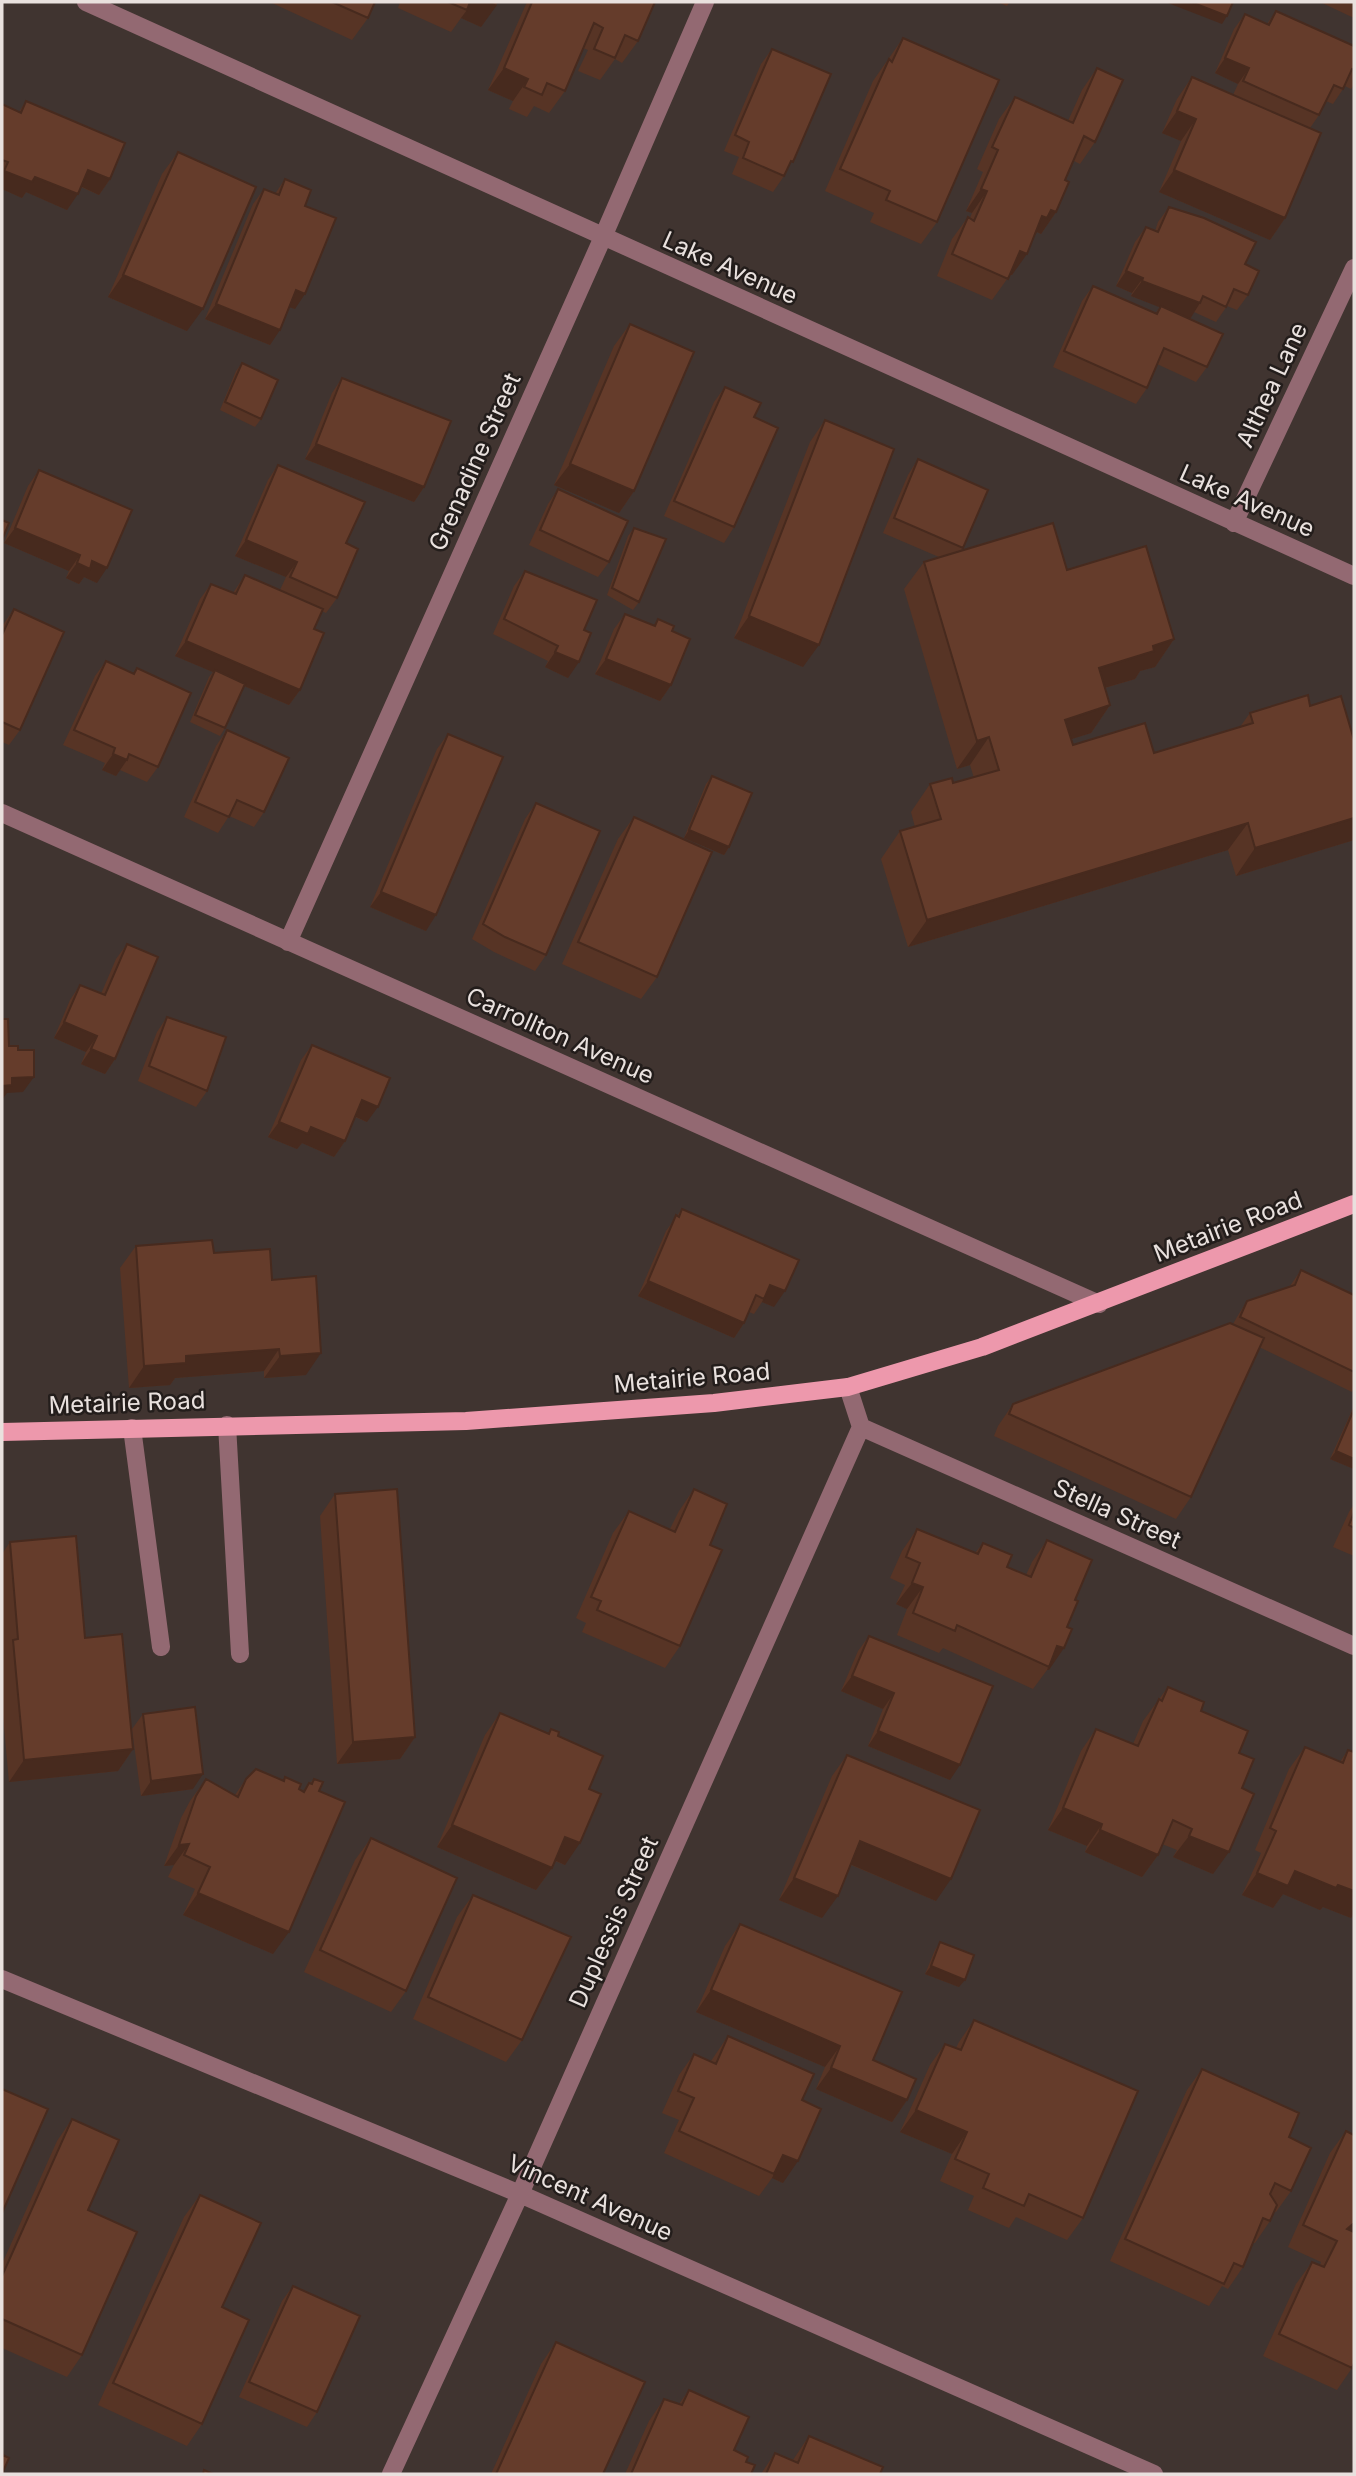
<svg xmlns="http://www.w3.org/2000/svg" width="1356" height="2476" viewBox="0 0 1356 2476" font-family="Inter,sans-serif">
<rect width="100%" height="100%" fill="#403430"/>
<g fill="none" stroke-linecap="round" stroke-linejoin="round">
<path stroke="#936972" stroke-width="18" d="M86,2L1354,576
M1234,523L1354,268
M2,813L1099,1304
M288,942L603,237L705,2
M227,1425L240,1654
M861,1427L1354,1646
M132,1428L161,1647
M2,1979L520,2194L1154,2474
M391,2474L520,2194L861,1427L848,1387"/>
<path stroke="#ed98ac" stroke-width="18" d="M2,1432L466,1421L714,1403L848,1387L982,1347L1354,1204"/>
</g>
<path fill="#573425" d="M272,2H375L368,18L352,40L272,3Z
M400,2H498L481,27L461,18L451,32L398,8Z
M527,2H655L638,41L622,63L615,59L600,80L578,71L588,50L583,48L565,91L549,113L534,106L527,117L509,109L513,101L488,90Z
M997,2H1010L1007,6Z
M1320,2H1354V18Z
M1276,11L1354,46V84L1351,89L1345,86L1333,104L1326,101L1319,115L1310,128L1285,218L1270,240L1159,192L1181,141L1162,133L1177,99L1192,77L1233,95L1238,84L1215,73L1234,29L1245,14L1267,24Z
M903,38L937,222L921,244L870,222L874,213L825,191L873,81Z
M772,49L786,171L784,176L773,192L732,174L739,157L724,151L761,64Z
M1097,68L1095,142L1080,164L1074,161L1065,180L1056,212L1041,234L1037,232L1034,235L1012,275H1010L992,300L937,276L952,239L968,217L970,218L972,213L966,211L983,172L977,169L999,119L1015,97L1068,121L1082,90Z
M26,101L110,179L99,195L81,187L67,210L26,192L22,198L2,189V104L19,112Z
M178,152L187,331L108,297L162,174Z
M285,179L305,206L295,309L290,307L270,345L205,319L253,204L264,189L275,194Z
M1169,207L1245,264L1248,295L1237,310L1227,306L1216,322L1194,312L1190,319L1207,367L1196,382L1157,364L1147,388L1136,404L1053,367L1082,301L1093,286L1155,314L1160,307L1131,296L1132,293L1116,286L1135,242L1146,227L1155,231L1158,222Z
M630,324L634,491L619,513L554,485L614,346Z
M242,363L261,419L255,427L220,410L236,371Z
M342,378L424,487L414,502L305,459L332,393Z
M725,387L754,417L734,527L724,543L664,516L714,402Z
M825,420L803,667L734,638L810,442Z
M918,459L963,548L961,550L1067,570L1174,639L1155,667L1140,671L1135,679L1105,688L1110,705L1091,733L1071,739L1073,745L1154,753L1240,727L1250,713L1310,706L1354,740V840L1236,876L1228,850L908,947L881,859L900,831L915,827L911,812L930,784L953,783L974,778L970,765L957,769L904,589L924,562L939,557L883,533L908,475Z
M278,465L346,543L337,598L326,613L322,611L314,629L300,690L289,705L244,686L225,728L220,736L190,722L209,677L213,672L175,656L200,599L211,584L233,593L245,575L280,590L286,577L235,556L268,480Z
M39,470L97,583L84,577L79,584L66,578L69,571L4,543L28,486Z
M558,489L609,562L598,577L529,545L548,504Z
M634,528L639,602L633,610L607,595L628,536Z
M525,571L584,630L568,678L545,667L548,661L493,634L514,586Z
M14,609L20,730L9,745L2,742V626Z
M625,614L654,625L658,619L671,685L660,701L595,674L614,629Z
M106,661L133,674L137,668L158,767L147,782L120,770L116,776L102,770L105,763L63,745L95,676Z
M227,730L264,812L254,827L229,816L218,833L184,817L216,746Z
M448,734L426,931L370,907L437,749Z
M712,776L729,847L724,855L684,838L706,784Z
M536,803L546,955L535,971L494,952L472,939L525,819Z
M634,817L657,977L641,999L562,964L618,839Z
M127,944L115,1059L105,1074L81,1064L86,1052L54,1038L70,1000L80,985L101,994L116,959Z
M167,1017L207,1091L196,1107L138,1081L157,1032Z
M312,1045L367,1122L355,1117L345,1141L334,1157L302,1143L297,1149L268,1137L301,1060Z
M682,1209L774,1307L762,1302L754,1314L749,1312L744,1323L734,1338L638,1296L666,1231Z
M136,1246L214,1253L272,1280L306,1375L264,1378V1371L175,1378L170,1385L129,1388L120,1268Z
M1301,1270L1354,1295V1389L1352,1392L1259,1347L1191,1497L1176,1519L994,1436L998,1426L1013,1404L1233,1324L1237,1317L1247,1301L1290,1286Z
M1354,1406V1469L1330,1459Z
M694,1489L710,1545L680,1646L665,1668L582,1632L586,1623L576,1618L613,1533L629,1511L670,1529L679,1511Z
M335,1494L415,1737L400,1759L337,1764L320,1516Z
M1354,1504V1556L1333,1547L1349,1512Z
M917,1529L975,1553L983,1543L1007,1567L1026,1575L1032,1562L1047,1540L1075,1600L1049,1670H1047L1033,1689L943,1648L939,1653L897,1635L907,1609L896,1604L905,1585L890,1578L902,1551Z
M10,1542L85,1638L133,1749L118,1771L9,1782L2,1705V1554Z
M869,1636L950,1780L868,1746L883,1709L841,1691L858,1651Z
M1168,1687L1201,1711L1239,1753L1242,1788L1213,1874L1173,1857L1177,1850L1162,1844L1158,1855L1142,1877L1085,1852L1087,1846L1048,1830L1081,1751L1096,1729L1133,1744L1143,1721Z
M500,1713L548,1733L551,1729L558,1736L589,1789L565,1865L555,1861L552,1868L536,1890L437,1847L485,1735Z
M143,1714L193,1789L141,1796L132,1729Z
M1305,1747L1340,1762L1348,1750L1354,1752V1913L1351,1918L1323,1907L1320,1910L1283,1894L1273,1908L1242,1895L1261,1853L1255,1850L1289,1769Z
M847,1755L936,1901L851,1865L822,1918L779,1900L832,1776Z
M285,1777L303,1791L309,1783H310L314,1779L319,1791L273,1954L183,1915L195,1889L168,1877L174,1865L164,1866L181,1818L190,1801L206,1779L235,1795L246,1779L283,1780Z
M371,1838L406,1991L391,2012L304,1972L355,1860Z
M473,1895L522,2040L506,2062L413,2019L457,1917Z
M740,1924L873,2060L907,2100L892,2122L816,2089L825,2067L696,2012L725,1946Z
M940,1942L959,1987L925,1974L935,1950Z
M974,2020L1083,2218L1067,2240L1016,2217L1009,2228L968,2210L974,2196L940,2181L952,2154L900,2132L930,2065L945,2044L956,2048L959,2042Z
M728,2036L802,2100L783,2183L772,2178L759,2196L664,2153L679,2120L662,2113L679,2075L694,2054L711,2061Z
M1202,2069L1289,2137L1291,2191L1276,2212L1274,2211L1270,2221L1255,2243H1253L1243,2267L1228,2289L1222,2286L1209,2306L1110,2261L1187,2090Z
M72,2119L88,2210L82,2355L67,2377L2,2348V2264L57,2141Z
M1346,2131L1353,2231L1352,2368L1337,2390L1263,2356L1296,2284L1312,2262L1320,2265L1321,2262L1288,2247L1330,2153Z
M200,2195L222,2307L202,2424L187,2446L98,2405L184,2217Z
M293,2286L317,2412L307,2427L239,2397L282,2301Z
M556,2342L603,2474H491L541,2364Z
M689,2390L734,2450L746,2462L751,2474H625L649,2421L664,2399L679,2404Z
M809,2436L880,2474H761L775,2453L793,2460Z"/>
<path fill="#472a1e" d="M468,2H490L497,5L481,27L461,18L467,10Z
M1168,2H1191L1227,16L1222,24L1168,3Z
M1225,58L1249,68L1238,84L1215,73Z
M504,68L528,79L513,101L488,90Z
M1177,111L1196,119L1181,141L1162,133Z
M88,170L110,179L99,195L78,185Z
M1174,170L1285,218L1270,240L1159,192Z
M4,171L35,177L78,194L67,210L26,192L22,198L2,189V174Z
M981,189L987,191L972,213L966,211Z
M1051,210L1056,212L1041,234L1037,232L1032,239L1042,216Z
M1020,251L1027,254L1012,275L1005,273Z
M1126,271L1143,278L1132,293L1116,286Z
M123,275L203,309L187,331L108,297Z
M1142,281L1200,303L1190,319L1131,296Z
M296,290L305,294L295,309L286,306Z
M216,304L280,330L270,345L205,319Z
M316,444L424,487L414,502L305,459Z
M570,464L634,491L619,513L554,485Z
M15,528L80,555L69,571L4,543Z
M246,540L297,562L286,577L235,556Z
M92,561L107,568L97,583L84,577L79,584L66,578L77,563Z
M749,616L819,645L803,667L734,638Z
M1174,639L1155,667L1140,671L1135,679L1080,695L1099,668L1153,646Z
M186,641L300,690L289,705L214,673L215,670L213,672L175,656Z
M555,652L579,662L568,678L545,667Z
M606,659L671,685L660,701L595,674Z
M1110,705L1091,733L1046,747L1065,720Z
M989,737L970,765L957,769L977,741Z
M113,754L127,760L116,776L102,770Z
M1354,818V840L1236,876L1255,848Z
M1248,823L1228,850L908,947L927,920Z
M689,830L729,847L724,855L684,838Z
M381,892L436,915L426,931L370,907Z
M64,1022L97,1036L86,1052L54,1038Z
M91,1049L115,1059L105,1074L81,1064Z
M34,1077L23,1092L7,1093L2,1100V1086L12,1078Z
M362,1100L378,1107L367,1122L352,1115Z
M279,1122L311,1127L345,1141L334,1157L302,1143L297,1149L268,1137Z
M648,1281L744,1323L734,1338L638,1296Z
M770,1285L785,1291L774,1307L762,1302Z
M279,1349L264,1371L175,1378L170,1385L129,1388L144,1366L186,1356Z
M321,1353L306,1375L264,1378L280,1356Z
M1336,1451L1354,1459V1469L1330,1459Z
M912,1583L923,1587L907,1609L896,1604Z
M1057,1646L1064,1648L1049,1670H1047Z
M852,1676L894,1693L883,1709L841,1691Z
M878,1731L960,1765L950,1780L868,1746Z
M415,1737L400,1759L337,1764L353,1742Z
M133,1749L118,1771L9,1782L24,1760Z
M203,1774L193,1789L141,1796L151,1781Z
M1063,1808L1102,1824L1087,1846L1048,1830Z
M452,1825L552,1868L536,1890L437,1847Z
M1100,1830L1158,1855L1142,1877L1085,1852Z
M1189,1836L1229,1852L1213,1874L1173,1857Z
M565,1837L580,1843L565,1865L550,1858Z
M860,1841L951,1879L936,1901L845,1862Z
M189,1844L174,1865L164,1866L179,1845Z
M1295,1871L1338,1885L1354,1891V1913L1351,1918L1323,1907L1320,1910L1283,1894L1273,1908L1242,1895L1257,1873Z
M794,1878L838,1896L822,1918L779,1900Z
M198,1893L289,1932L273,1954L183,1915Z
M931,1966L965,1980L959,1987L925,1974Z
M711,1990L840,2046L825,2067L696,2012Z
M831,2068L907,2100L892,2122L816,2089Z
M916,2110L967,2132L952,2154L900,2132Z
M783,2155L798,2161L783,2183L772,2178Z
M1354,2223V2229L1348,2238L1347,2229Z"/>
<path fill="#653c2b" stroke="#472a1e" stroke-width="2" d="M332,2H375L368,18Z
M448,2H470L467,10Z
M532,2H655L638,41L625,35L615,58L594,49L603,28L594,23L565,91L547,83L542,95L524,87L528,79L504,68Z
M1191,2H1233L1227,16Z
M1276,11L1354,46V70L1352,69L1343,89L1334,85L1319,115L1243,81L1249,68L1225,58L1245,14L1269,25Z
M903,38L999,80L937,222L886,200L890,191L840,169L889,59L892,62Z
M772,49L831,74L793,162L791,161L784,176L743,158L749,142L735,135Z
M1097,68L1123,80L1095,142L1084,136L1065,180L1069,182L1056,212L1051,210L1047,218L1042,216L1027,254L1020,251L1008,279L952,254L968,217L974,221L987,191L981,189L998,150L992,147L1015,97L1073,123Z
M1192,77L1321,133L1285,218L1174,170L1196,119L1177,111Z
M26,101L125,143L110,179L88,170L78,194L35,177L32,182L4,171L8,162L2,160V104L21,113Z
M178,152L256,187L203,309L123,275Z
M285,179L311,190L305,206L336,218L305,294L296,290L280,330L216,304L264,189L279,195Z
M1169,207L1204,218L1256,242L1245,264L1259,271L1248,295L1234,289L1226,307L1203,296L1200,303L1142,281L1143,278L1126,271L1146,227L1158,232Z
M1093,286L1157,314L1161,306L1223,334L1207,367L1164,348L1147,388L1064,351Z
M630,324L694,352L634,491L570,464Z
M242,363L278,380L261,419L225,402Z
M342,378L451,421L424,487L316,444Z
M725,387L761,403L754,417L778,428L734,527L674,501Z
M825,420L894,449L819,645L749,616Z
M918,459L988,490L963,548L894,518Z
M278,465L365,502L346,543L358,549L337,598L290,577L297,562L246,540Z
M39,470L132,510L107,568L92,561L90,569L77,563L80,555L15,528Z
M558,489L628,521L609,562L540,530Z
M2,520L9,523L2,540Z
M1053,523L1067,570L1146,546L1174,639L1153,646L1154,651L1099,668L1110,705L1065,720L1073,745L1145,723L1154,753L1253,723L1250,713L1308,695L1310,706L1341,696L1354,740V818L1255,848L1248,823L927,920L900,831L941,819L930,784L952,778L953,783L999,770L989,737L977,741L924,562Z
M634,528L666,539L639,602L612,588Z
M525,571L597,600L584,630L591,633L579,662L555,652L558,646L504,619Z
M245,575L323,609L314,629L324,633L300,690L186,641L211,584L236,594Z
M14,609L64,632L20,730L2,722V635Z
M625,614L655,626L658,619L674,626L672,631L690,639L671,685L606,659Z
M106,661L134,674L137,668L191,693L158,767L129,754L127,760L113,754L115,748L74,730Z
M215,670L245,684L225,728L195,715Z
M227,730L289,758L264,812L237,800L229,817L195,802Z
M448,734L503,757L436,915L381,892Z
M712,776L752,793L729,847L689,830Z
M536,803L600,831L546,955L505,937L483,924Z
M634,817L712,852L657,977L578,942Z
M127,944L158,957L115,1059L91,1049L97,1036L64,1022L80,985L105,995Z
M167,1017L226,1037L207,1091L149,1066Z
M2,1019H8L9,1046H18V1050H34V1077L12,1078V1085L2,1086Z
M312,1045L390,1078L378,1107L362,1100L345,1141L311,1127L308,1134L279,1122Z
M682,1209L799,1260L785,1291L770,1285L764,1299L756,1295L744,1323L648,1281L676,1215L679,1217Z
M212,1240L214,1253L270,1249L272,1280L316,1276L321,1353L280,1356L279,1349L186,1356V1363L144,1366L136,1246Z
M1301,1270L1354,1295V1372L1240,1317L1247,1301L1295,1285Z
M1230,1323L1264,1338L1191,1497L1009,1414L1013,1404Z
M1354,1409V1459L1336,1451Z
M397,1489L415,1737L353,1742L335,1494Z
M694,1489L727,1504L710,1545L722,1550L680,1646L597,1610L601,1601L591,1597L629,1511L675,1532Z
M1354,1512V1528L1349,1525Z
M917,1529L978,1554L983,1543L1012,1555L1007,1567L1031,1577L1047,1540L1092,1560L1075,1600L1078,1601L1067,1627L1072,1629L1064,1648L1057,1646L1049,1667L957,1625L955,1631L913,1613L923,1587L912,1583L920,1563L906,1557Z
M76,1536L85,1638L122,1634L133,1749L24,1760L13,1640L18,1639L10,1542Z
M869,1636L993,1686L960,1765L878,1731L894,1693L852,1676Z
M1168,1687L1204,1702L1201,1711L1248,1731L1239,1753L1254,1759L1242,1788L1254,1794L1229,1852L1189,1836L1192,1829L1173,1820L1158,1855L1100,1830L1102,1824L1063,1808L1096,1729L1138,1746L1159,1699L1162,1701Z
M195,1707L203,1774L151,1781L143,1714Z
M500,1713L549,1734L551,1729L559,1732L558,1736L603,1756L589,1789L601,1794L580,1843L565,1837L552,1868L452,1825Z
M1305,1747L1343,1763L1348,1750L1354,1752V1891L1338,1885L1336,1888L1295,1871L1288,1886L1257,1873L1276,1831L1270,1828Z
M847,1755L980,1810L951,1879L860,1841L838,1896L794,1878Z
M256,1769L284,1781L285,1777L301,1784L299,1789L304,1792L309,1783L312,1784L314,1779L323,1782L319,1791L345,1802L289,1932L198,1893L210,1867L184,1855L189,1844L179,1845L196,1796L206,1779L238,1797L246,1779Z
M371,1838L457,1878L406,1991L320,1950Z
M473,1895L571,1937L522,2040L428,1997Z
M740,1924L902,1992L873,2060L916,2079L907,2100L831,2068L840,2046L711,1990Z
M940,1942L974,1955L965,1980L931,1966Z
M974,2020L1138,2091L1083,2218L1029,2194L1024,2206L983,2188L989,2174L955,2159L967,2132L916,2110L945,2044L961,2050Z
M728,2036L814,2074L802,2100L821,2109L798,2161L783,2155L774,2174L679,2131L694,2098L678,2091L694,2054L716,2064Z
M1202,2069L1299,2113L1289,2137L1311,2148L1291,2191L1275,2183L1270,2194L1277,2205L1270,2221L1263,2218L1243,2267L1234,2263L1224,2284L1125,2239Z
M2,2089L48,2109L2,2213Z
M72,2119L119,2140L88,2210L137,2232L82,2355L2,2319V2276Z
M1346,2131L1354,2135V2223L1347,2229L1354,2232V2363L1352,2368L1279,2334L1312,2262L1324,2267L1337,2241L1303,2225Z
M200,2195L261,2223L222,2307L249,2320L202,2424L113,2383Z
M293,2286L360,2316L317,2412L249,2382Z
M556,2342L645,2382L603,2474H496Z
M689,2390L749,2417L734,2450L748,2457L746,2462L755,2465L751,2474H631L664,2399L682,2405Z
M809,2436L883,2467L880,2474H766L775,2453L798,2463Z
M2,2449L3,2455L9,2458L2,2474Z
M204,2470L213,2474H203Z"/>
<g text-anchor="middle" stroke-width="5" stroke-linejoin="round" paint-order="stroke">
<g font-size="24" fill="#e9e1de" stroke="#231d1b">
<text transform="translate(730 268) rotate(24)" y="8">Lake Avenue</text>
<text transform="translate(1272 385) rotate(-65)" y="8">Althea Lane</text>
<text transform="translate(475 462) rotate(-66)" y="8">Grenadine Street</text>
<text transform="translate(1247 501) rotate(24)" y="8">Lake Avenue</text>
<text transform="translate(560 1036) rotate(24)" y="8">Carrollton Avenue</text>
<text transform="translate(1228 1227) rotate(-21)" y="8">Metairie Road</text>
<text transform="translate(692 1378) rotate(-5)" y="8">Metairie Road</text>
<text transform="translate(127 1403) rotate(-2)" y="8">Metairie Road</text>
<text transform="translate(1117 1514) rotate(24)" y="8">Stella Street</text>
<text transform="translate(614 1922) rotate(-66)" y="8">Duplessis Street</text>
<text transform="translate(590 2198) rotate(24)" y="8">Vincent Avenue</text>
</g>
</g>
<rect width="1356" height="2476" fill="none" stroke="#e9e1de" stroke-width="7"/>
</svg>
